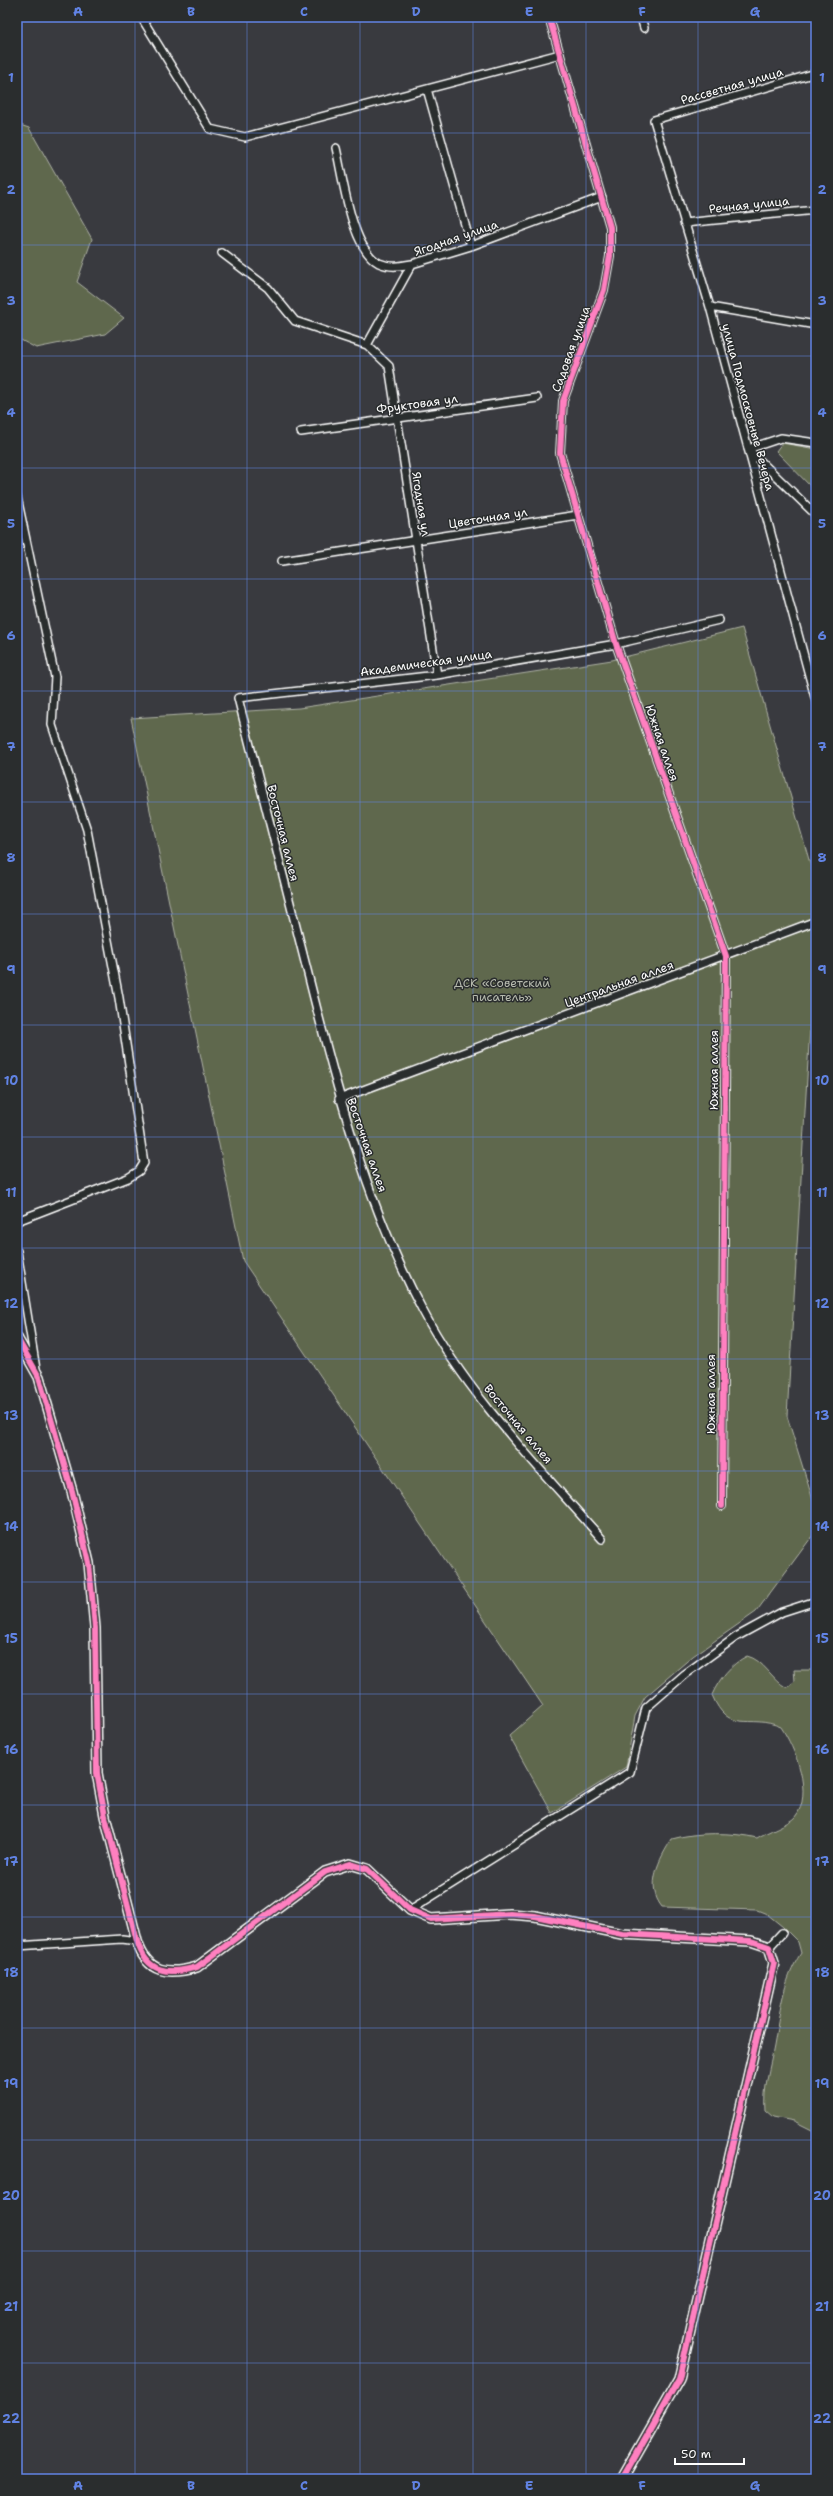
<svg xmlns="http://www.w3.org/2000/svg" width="833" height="2496" viewBox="0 0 833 2496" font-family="'Shantell Sans',sans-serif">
<rect width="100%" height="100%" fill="#393a3f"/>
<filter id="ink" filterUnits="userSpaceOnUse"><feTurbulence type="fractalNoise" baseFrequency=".025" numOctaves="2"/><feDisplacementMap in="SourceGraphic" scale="8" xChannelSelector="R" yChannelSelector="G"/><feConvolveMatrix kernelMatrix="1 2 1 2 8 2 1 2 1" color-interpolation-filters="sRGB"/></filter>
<g filter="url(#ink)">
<path fill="#5f674e" stroke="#afb3a6" d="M17,124L29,128L92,239L77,282L124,318L105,334L36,348L17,338Z
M782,443L816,449V492L776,451Z
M742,628L816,884V925L787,1416L816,1510V1531L756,1612L693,1656L645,1697L635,1716L626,1767L552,1813L509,1736L543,1706L243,1261L131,718L299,708L612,660Z
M747,1656C764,1660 771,1679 787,1688L795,1681L794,1670H815L816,1667V2132L794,2121L773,2117L765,2110C763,2088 770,2068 774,2046C780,2013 782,1982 801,1953L798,1942L783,1927L767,1914L757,1910L662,1907C645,1886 659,1859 672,1839C696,1832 733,1832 757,1838C766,1832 789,1824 795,1817C814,1794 795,1748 781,1727C749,1713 729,1736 712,1695C719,1679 731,1664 747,1656Z"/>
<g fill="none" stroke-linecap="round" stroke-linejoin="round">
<defs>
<path id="minor" d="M141,17L210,129L245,137L560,54
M549,17L610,227V256L604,290L563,401L560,453L616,644L726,956L722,1506
M641,17L644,28
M816,73L654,120L710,307L816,701
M427,89L471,246
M336,148C343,177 351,249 379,263C390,268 401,266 412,264
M684,223L816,210
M222,253L268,288L295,321L367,345L412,264L471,246L602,197
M710,307L816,325
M367,345L389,366L437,675
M301,432L537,398
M816,443L781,438L748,449L816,515
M17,497L55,677L52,725L87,830L119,998L144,1163L139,1171L128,1178L17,1221
M282,561L578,515
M339,1099L816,921
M17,1251L36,1369
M602,1539C539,1467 468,1396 423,1311C366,1204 336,1087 307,970C284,880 261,789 238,698L437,675L616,644L719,620
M410,1910L630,1772L646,1708L685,1674L736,1637L782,1612L816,1601
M17,1946L122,1939L137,1941
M769,1947L782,1933"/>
<path id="tertiary" d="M17,1338L39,1377L72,1491L89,1563L95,1628L97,1773L105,1816L137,1941C147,1974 169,1975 197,1967L325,1872L350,1864L367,1869L410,1910L431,1919L510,1914L535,1916L622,1934L751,1941L769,1947L774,1963L679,2379L622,2479"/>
</defs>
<use href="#minor" stroke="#fff" stroke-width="10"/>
<use href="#tertiary" stroke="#fff" stroke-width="12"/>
<use href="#minor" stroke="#2a2d2e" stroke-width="7"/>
<use href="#tertiary" stroke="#2a2d2e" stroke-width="9"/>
<defs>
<path id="cycleway" d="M549,17L610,227V256L604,290L563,401L560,453L616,644L726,956L722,1506
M17,1338L39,1377L72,1491L89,1563L95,1628L97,1773L105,1816L137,1941C147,1974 169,1975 197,1967L325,1872L350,1864L367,1869L410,1910L431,1919L510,1914L535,1916L622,1934L751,1941L769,1947L774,1963L679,2379L622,2479"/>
</defs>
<use href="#cycleway" stroke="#2a2d2e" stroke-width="8"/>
<use href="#cycleway" stroke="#ff80c0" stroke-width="6"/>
</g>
</g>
<path fill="none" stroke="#6183e4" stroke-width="1" stroke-opacity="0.55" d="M135,17V2479M247,17V2479M360,17V2479M473,17V2479M586,17V2479M698,17V2479M17,133H816M17,245H816M17,356H816M17,468H816M17,579H816M17,691H816M17,802H816M17,914H816M17,1025H816M17,1137H816M17,1248H816M17,1359H816M17,1471H816M17,1582H816M17,1694H816M17,1805H816M17,1917H816M17,2028H816M17,2140H816M17,2251H816M17,2363H816"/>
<g text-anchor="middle" stroke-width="3" stroke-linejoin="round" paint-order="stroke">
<g font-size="12" fill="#fff" stroke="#2a2d2e">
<text transform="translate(732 86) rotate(-16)" y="4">Рассветная улица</text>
<text transform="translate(749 205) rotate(-6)" y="4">Речная улица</text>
<text transform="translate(456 238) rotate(-19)" y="4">Ягодная улица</text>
<text transform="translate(571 349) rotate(-70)" y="4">Садовая улица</text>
<text transform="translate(417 404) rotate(-8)" y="4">Фруктовая ул</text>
<text transform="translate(748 407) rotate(75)" y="4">улица Подмосковные Вечера</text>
<text transform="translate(421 504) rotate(81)" y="4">Ягодная ул</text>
<text transform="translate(488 518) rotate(-9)" y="4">Цветочная ул</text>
<text transform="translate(426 663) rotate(-8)" y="4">Академическая улица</text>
<text transform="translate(662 743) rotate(71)" y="4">Южная аллея</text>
<text transform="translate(283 833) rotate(76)" y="4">Восточная аллея</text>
<text transform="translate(619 984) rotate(-20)" y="4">Центральная аллея</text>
<text transform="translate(714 1070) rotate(-90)" y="4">Южная аллея</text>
<text transform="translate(367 1145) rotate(71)" y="4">Восточная аллея</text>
<text transform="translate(711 1394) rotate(-90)" y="4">Южная аллея</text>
<text transform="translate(518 1424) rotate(50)" y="4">Восточная аллея</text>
</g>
<g font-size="12" fill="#b7bbaf" stroke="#2a2d2e">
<text x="502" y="987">ДСК «Советский<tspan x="502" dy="14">писатель»</tspan></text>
</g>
</g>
<rect width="833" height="2496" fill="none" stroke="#2a2d2e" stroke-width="44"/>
<path d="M675 2458v6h69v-6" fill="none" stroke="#ffffff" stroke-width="2"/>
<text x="681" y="2458" font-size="12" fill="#ffffff" stroke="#2a2d2e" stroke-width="3" paint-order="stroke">50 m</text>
<rect x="22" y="22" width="789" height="2452" fill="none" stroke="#6183e4" stroke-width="1.5"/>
<g font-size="13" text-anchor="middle" font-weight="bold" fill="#6183e4">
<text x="78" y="16">A</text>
<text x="191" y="16">B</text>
<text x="304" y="16">C</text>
<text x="416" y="16">D</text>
<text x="529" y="16">E</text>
<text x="642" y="16">F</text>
<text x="755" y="16">G</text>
<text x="11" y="82">1</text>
<text x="822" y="82">1</text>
<text x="11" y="194">2</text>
<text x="822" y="194">2</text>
<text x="11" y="305">3</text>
<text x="822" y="305">3</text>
<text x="11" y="417">4</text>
<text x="822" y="417">4</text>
<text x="11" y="528">5</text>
<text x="822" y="528">5</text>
<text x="11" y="640">6</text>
<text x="822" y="640">6</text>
<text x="11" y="751">7</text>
<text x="822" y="751">7</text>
<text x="11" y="862">8</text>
<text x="822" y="862">8</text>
<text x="11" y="974">9</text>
<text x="822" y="974">9</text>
<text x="11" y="1085">10</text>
<text x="822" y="1085">10</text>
<text x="11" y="1197">11</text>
<text x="822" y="1197">11</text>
<text x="11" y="1308">12</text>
<text x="822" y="1308">12</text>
<text x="11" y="1420">13</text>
<text x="822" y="1420">13</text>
<text x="11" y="1531">14</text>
<text x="822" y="1531">14</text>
<text x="11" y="1643">15</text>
<text x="822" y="1643">15</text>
<text x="11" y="1754">16</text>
<text x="822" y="1754">16</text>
<text x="11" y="1866">17</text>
<text x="822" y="1866">17</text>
<text x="11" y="1977">18</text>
<text x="822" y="1977">18</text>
<text x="11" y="2088">19</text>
<text x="822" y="2088">19</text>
<text x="11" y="2200">20</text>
<text x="822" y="2200">20</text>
<text x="11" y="2311">21</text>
<text x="822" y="2311">21</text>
<text x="11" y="2423">22</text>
<text x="822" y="2423">22</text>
<text x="78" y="2490">A</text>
<text x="191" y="2490">B</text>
<text x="304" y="2490">C</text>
<text x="416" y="2490">D</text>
<text x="529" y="2490">E</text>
<text x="642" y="2490">F</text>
<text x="755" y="2490">G</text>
</g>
</svg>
